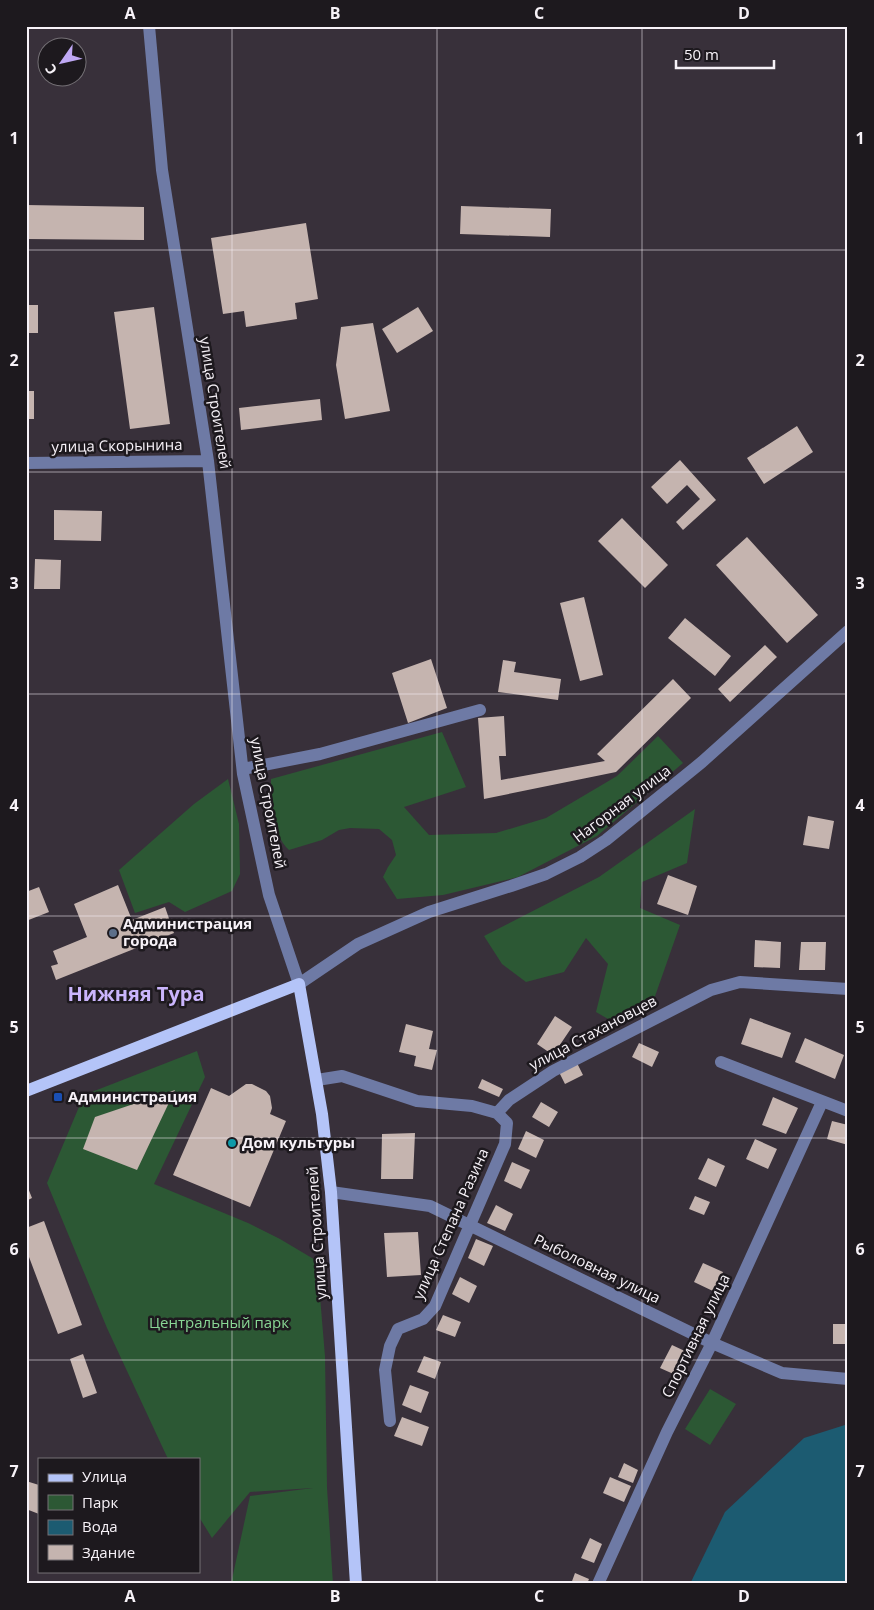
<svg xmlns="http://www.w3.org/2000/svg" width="874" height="1610" viewBox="0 0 874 1610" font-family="'Open Sans',sans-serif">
<rect width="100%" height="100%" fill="#38303a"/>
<path fill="#2c5834" d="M442,732L466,787L404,807L429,835L496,833L546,818L617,776L658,736L683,763L597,836L518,877L443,895L397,899L383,877L388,867L396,855L392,840L379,829L350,828L339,830L322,840L289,850C271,833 271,802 271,779Z
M228,779L239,824L240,874L232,891L185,912L169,902L135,913L119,870L194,804Z
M695,809L687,863L642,882L640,908L680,925L653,1002L615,1023L596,1012L608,964L586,938L564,972L526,982L502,964L484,936L599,877Z
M197,1051L205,1077L154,1184L248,1223L280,1239L317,1261L325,1356L327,1487L333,1584H231L250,1496L313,1488L250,1492L212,1538L199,1517V1459H168L107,1328L47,1183L84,1095Z
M710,1389L736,1404L710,1445L685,1429Z"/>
<path fill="#1c5b71" d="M848,1424V1584H690L725,1512L804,1438Z"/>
<path fill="#c5b4af" d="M26,205L144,207V240L26,239Z
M461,206L551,209L550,237L460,234Z
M306,223L318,299L295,303L297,319L246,327L244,311L223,314L211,238Z
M26,305H38V333H26Z
M154,307L170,424L130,429L114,312Z
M418,307L433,331L397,353L382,329Z
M373,323L390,411L345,419L336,365L341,327Z
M26,391H34V419H26Z
M320,399L322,420L241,430L239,408Z
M797,426L813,452L764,484L747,458Z
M680,460L716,500L683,530L676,522L700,499L687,485L667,504L651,487Z
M54,510L102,511L101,541L54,540Z
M622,518L668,565L645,588L598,541Z
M747,537L818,615L787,643L716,565Z
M35,559L61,560L60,589H34Z
M584,597L603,675L580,681L560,603Z
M685,618L731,656L715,676L668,638Z
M765,645L777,657L730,702L718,689Z
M431,659L447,708L408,723L392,673Z
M503,660L516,662L514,672L561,679L558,700L498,692Z
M673,679L691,698L616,772L484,799L478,718L504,716L506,756H499L501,780L605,761L597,754Z
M808,816L834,821L829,849L803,845Z
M668,875L697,886L688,915L657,904Z
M118,885L132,920L165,907L174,933L56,980L51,966L58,964L53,951L87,937L74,904Z
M39,887L49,912L26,921V892Z
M755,940L781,942L780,968L754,967Z
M801,942H826L825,970H799Z
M555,1016L572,1027L553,1055L537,1044Z
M750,1018L791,1033L782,1058L741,1044Z
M406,1024L433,1031L429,1049L437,1050L432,1070L414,1066L416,1056L399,1052Z
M805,1038L844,1055L835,1079L795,1062Z
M639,1043L659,1052L652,1067L632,1057Z
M577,1063L583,1075L565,1084L559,1072Z
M482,1079L503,1089L499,1097L478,1088Z
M246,1084H252L266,1091L270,1096L272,1108L270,1114L286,1121L250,1207L173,1175L211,1088L229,1096Z
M175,1090L137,1170L83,1149L95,1117Z
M773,1097L798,1108L786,1134L762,1125Z
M541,1102L558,1112L549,1127L532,1117Z
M832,1121L848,1125V1145L827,1139Z
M526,1131L544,1140L536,1158L518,1149Z
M415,1133L413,1179H381L382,1134Z
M755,1139L777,1149L768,1169L746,1159Z
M708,1158L725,1166L716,1187L698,1179Z
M512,1162L530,1170L521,1189L504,1181Z
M26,1183L32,1198L26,1201Z
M695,1196L710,1202L704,1215L689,1209Z
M496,1205L513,1214L505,1231L487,1223Z
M44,1221L82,1325L58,1334L26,1249V1228Z
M418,1232L421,1275L387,1277L384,1233Z
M476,1239L493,1246L484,1266L468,1258Z
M703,1263L723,1272L715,1292L694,1282Z
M460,1277L477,1286L469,1303L452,1294Z
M443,1315L461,1322L455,1337L436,1330Z
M833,1324H848V1344H833Z
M672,1345L689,1353L678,1376L660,1368Z
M83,1354L97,1393L83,1398L70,1359Z
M424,1356L441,1362L435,1379L417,1372Z
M410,1385L429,1392L421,1413L402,1405Z
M402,1417L429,1427L422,1446L394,1436Z
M624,1463L638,1470L633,1483L618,1477Z
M610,1477L631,1486L624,1502L603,1493Z
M26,1481L39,1485V1514L26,1509Z
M590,1538L602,1544L594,1563L581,1558Z
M575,1573L589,1579L587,1584H571Z"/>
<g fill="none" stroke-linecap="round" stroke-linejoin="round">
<path stroke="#6e7aa5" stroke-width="12" d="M149,26L162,170L208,461L243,774L269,895L299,984L358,944L429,912L511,886L546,874L580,857L606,840L702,762L848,631
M26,463L208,461
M243,769L320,754L480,710
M721,1062L848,1111
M317,1080L342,1076L417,1101L472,1106L497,1113
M497,1113L509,1100L553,1071L711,990L740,982L848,989
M331,1192L430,1206L712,1343L782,1373L848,1379
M390,1421L385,1370L390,1346L398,1329L423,1319L435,1306L505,1144L507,1123L497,1113
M598,1584L667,1432L712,1343L822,1102"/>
<path stroke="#b4c4f8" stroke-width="12" d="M26,1091L299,984L322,1114L331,1192L356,1584"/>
</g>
<path fill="none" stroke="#f7f2f8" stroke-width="1" stroke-opacity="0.55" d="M232,26V1584M437,26V1584M642,26V1584M26,250H848M26,472H848M26,694H848M26,916H848M26,1138H848M26,1360H848"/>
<circle fill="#5c6f8a" stroke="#1d191e" stroke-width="2" cx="113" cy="933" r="5"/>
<rect fill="#1a4fb4" stroke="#1d191e" stroke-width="2" x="53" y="1092" width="10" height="10" rx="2.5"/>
<circle fill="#0f9aa8" stroke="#1d191e" stroke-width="2" cx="232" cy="1143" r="5"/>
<g text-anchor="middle" stroke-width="5" stroke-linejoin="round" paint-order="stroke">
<g font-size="15" fill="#f7f2f8" stroke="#1d191e">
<text transform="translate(215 403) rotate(81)" y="5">улица Строителей</text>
<text transform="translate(117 446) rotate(-1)" y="5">улица Скорынина</text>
<text transform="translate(268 803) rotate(79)" y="5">улица Строителей</text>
<text transform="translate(622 804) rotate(-37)" y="5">Нагорная улица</text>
<text transform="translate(593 1033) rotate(-28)" y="5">улица Стахановцев</text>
<text transform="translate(451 1224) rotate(-66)" y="5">улица Степана Разина</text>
<text transform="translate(317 1233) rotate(-94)" y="5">улица Строителей</text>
<text transform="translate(597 1269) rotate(26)" y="5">Рыболовная улица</text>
<text transform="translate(696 1336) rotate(-64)" y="5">Спортивная улица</text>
</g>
<g font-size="15" font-weight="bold" fill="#f7f2f8" stroke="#1d191e" text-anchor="start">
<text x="123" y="929">Администрация<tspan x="123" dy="17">города</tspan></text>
<text x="68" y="1102">Администрация</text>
<text x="242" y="1148">Дом культуры</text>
</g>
<g font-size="15" fill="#89d795" stroke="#1d191e">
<text x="219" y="1328">Центральный парк</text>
</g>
<g font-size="20" font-weight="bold" fill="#cab5fc" stroke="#1d191e">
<text x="136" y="1001">Нижняя Тура</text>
</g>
</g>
<rect width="874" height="1610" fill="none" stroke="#1d191e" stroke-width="55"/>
<rect x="38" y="1458" width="162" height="115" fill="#1d191e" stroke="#747075"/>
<rect x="48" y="1474" width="25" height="8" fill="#b4c4f8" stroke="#747075"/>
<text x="82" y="1482" font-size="15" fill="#f7f2f8">Улица</text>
<rect x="48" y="1495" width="25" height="15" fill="#2c5834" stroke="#747075"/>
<text x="82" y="1508" font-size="15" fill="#f7f2f8">Парк</text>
<rect x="48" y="1520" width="25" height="15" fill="#1c5b71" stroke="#747075"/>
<text x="82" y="1532" font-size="15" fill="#f7f2f8">Вода</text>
<rect x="48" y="1545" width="25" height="15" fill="#c5b4af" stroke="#747075"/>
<text x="82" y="1558" font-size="15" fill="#f7f2f8">Здание</text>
<g transform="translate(62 62) rotate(236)"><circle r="24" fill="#1d191e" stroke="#747075"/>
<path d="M0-4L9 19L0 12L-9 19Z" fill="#bfa8f4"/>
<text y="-8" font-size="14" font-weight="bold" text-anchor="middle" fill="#f7f2f8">С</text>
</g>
<path d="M676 60v8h98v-8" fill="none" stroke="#f7f2f8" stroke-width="2.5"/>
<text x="684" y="60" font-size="15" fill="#f7f2f8" stroke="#1d191e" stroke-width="4" paint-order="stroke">50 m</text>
<rect x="28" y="28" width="818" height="1554" fill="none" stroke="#f7f2f8" stroke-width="2"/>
<g font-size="16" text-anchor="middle" font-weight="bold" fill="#f7f2f8">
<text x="130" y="19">A</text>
<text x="335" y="19">B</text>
<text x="539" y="19">C</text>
<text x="744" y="19">D</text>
<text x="14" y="144">1</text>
<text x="860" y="144">1</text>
<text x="14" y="366">2</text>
<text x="860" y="366">2</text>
<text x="14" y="589">3</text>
<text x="860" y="589">3</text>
<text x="14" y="811">4</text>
<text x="860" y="811">4</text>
<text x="14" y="1033">5</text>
<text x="860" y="1033">5</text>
<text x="14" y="1255">6</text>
<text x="860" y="1255">6</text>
<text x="14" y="1477">7</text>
<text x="860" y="1477">7</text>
<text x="130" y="1602">A</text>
<text x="335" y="1602">B</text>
<text x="539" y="1602">C</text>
<text x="744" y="1602">D</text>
</g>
</svg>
